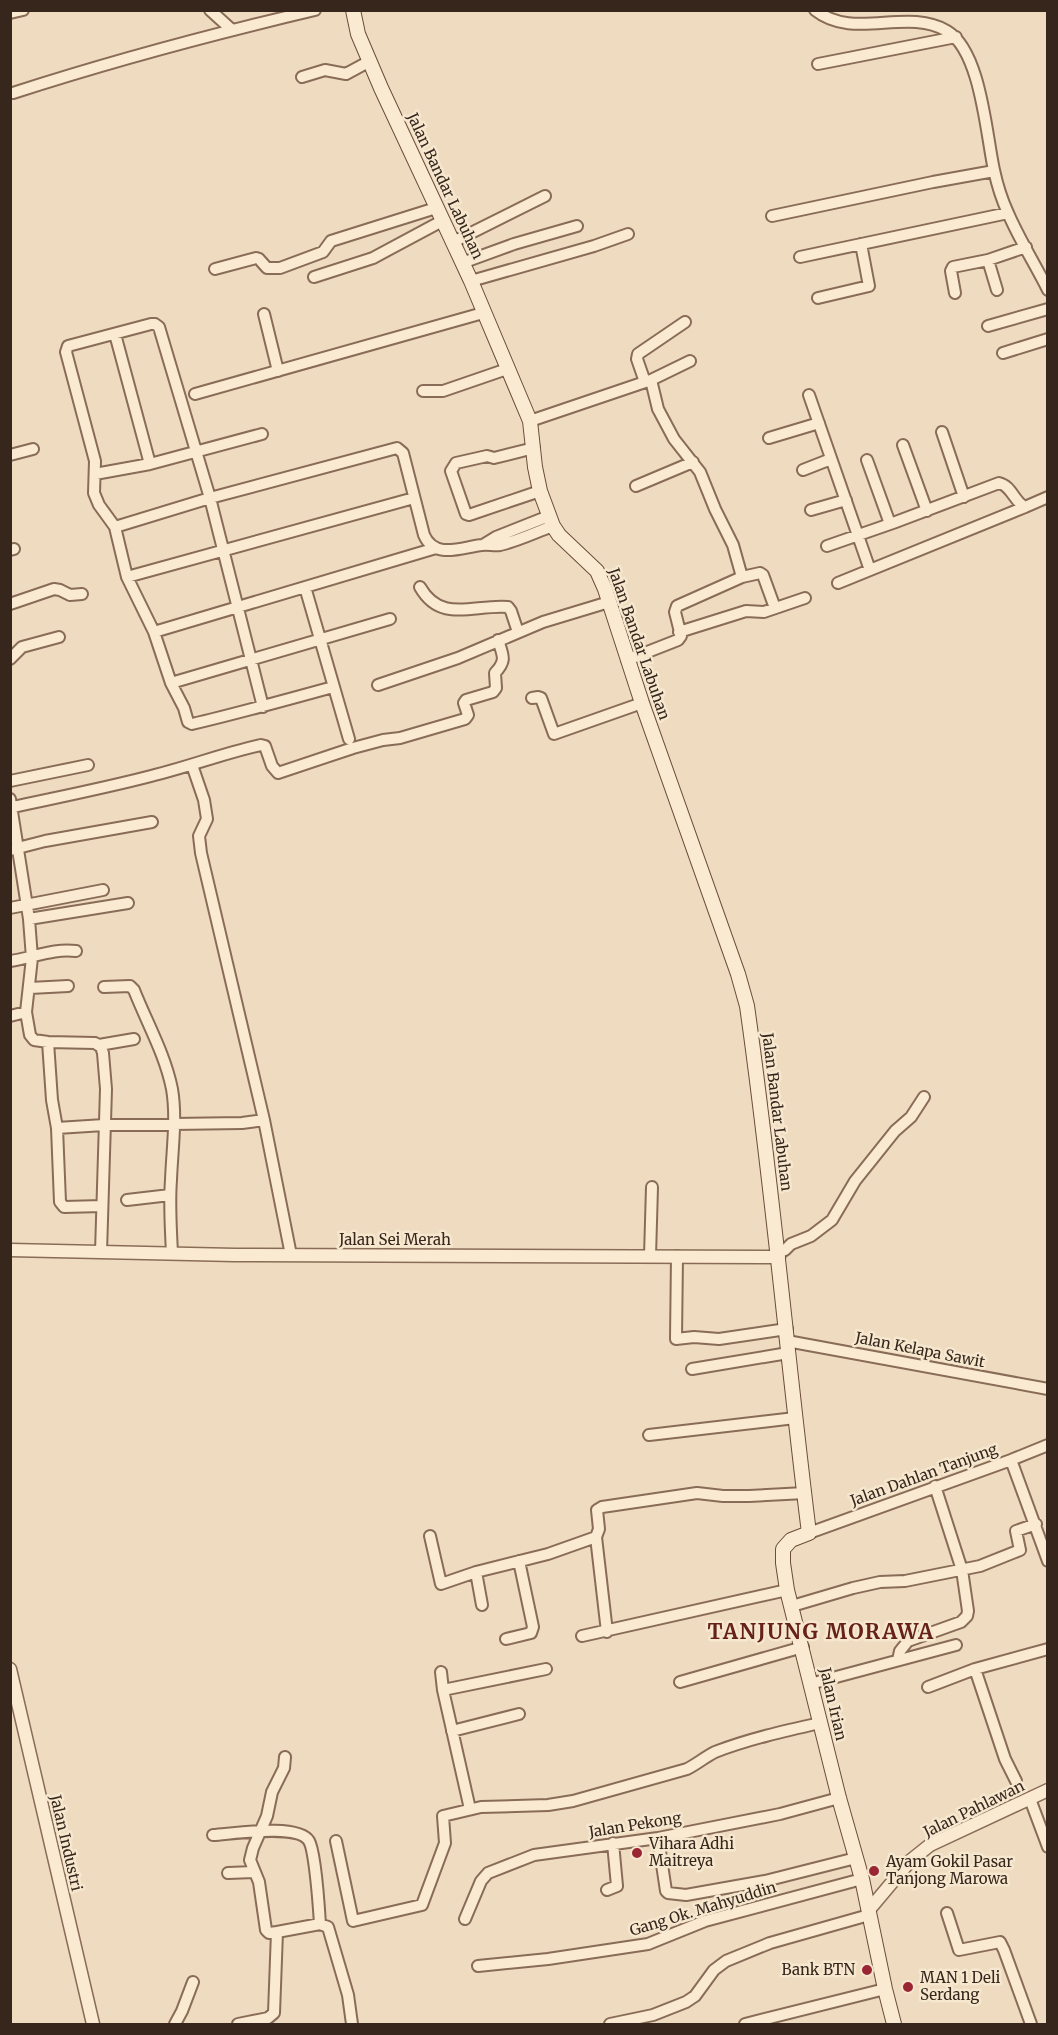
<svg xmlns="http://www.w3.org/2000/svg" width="1058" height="2035" viewBox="0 0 1058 2035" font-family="Merriweather,serif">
<rect width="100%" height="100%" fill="#efdbbf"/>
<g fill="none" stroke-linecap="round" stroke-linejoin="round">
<defs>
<path id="minor" d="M210,10L232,30
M815,10C854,41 906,7 947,31C981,51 986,134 994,170C997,184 1002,200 1008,213C1019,239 1035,264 1048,290
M10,13L23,10
M818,64L956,37
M302,77L325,70L346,74L370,61
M13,93C112,61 213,34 315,10
M772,216L933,182L994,171
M453,242L545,196
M800,257L1008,213
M988,260L997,290
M462,263L514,244L577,226
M215,269L256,258L259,259L267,268H280L323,252L331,241L436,208
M314,277L373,258L442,221
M471,281L594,246L628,234
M955,293L951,271L953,267L988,260L1026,247
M818,298L869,286L861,244
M264,314L278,371
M988,326L1048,309
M115,334L150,464
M1003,353L1048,339
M651,380L690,361
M645,382L637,359L638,354L685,322
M423,391H443L507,369
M195,394L483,313
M809,395L870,570
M530,421L651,380L658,409L674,439L700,472L715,509L733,545L742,577L677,606L675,612L681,636L678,640L627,660
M942,432L964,497
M769,438L819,423
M903,445L927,511
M534,448L494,458L487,456L456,463L451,471L466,514L469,515L540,491
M10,455L33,449
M867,460L889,521L893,523L999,483C1012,486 1014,502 1025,507L1048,497
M803,470L831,459
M95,474L150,464L262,434
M636,486L693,462
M811,510L846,500
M115,527L210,498L397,448L403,453L424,535C435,560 462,547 482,545C488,544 494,546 500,545C518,541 536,532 553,526
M483,545L496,537L549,516
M827,546L893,523
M10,550L14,549
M127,577L414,498
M742,577L760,573L763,575L775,608
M838,583L1025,507
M305,587L349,739
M420,587C441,624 474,604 508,607L511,611L518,632
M10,604L54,589L60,590L70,595L82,594
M154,632L436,548
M679,632L746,611L764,612L805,598
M10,659L22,647L59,637
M171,683L390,619
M378,685L458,658L543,622L609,602
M532,698L538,697L541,698L554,734L642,703
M263,707L210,498L159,327L155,324H151L68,346L66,352L95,461L94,493L99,505L115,527L127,577L154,632L171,683L184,708L188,722L192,724C239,713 286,700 333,687
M192,765L204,800L207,819L199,836L201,853L264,1120L291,1255
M10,781L88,765
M10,799L29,919L32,958L26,1012L30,1035L34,1040L48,1042L95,1043L101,1047L103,1053L106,1089L101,1252
M13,807C59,797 105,788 151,776C188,767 224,753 261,745L265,746L272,766L278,773L353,748L383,740L400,738L465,719L468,715L464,703L466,700L493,692L496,688L495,673C507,660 503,656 498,640
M10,850L45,841L152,822
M10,908L103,890
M29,919L128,903
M10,961C33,958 53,948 76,951
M104,987L130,986L134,990C147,1023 165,1054 172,1089C177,1118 172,1151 171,1180C169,1205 171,1229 172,1254
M30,988L68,986
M10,1016L26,1012
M48,1042L52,1100L57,1128L60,1202L64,1207L102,1206
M99,1045L134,1039
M57,1128L104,1125L242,1123L264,1120
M127,1200L170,1195
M778,1253L785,1250L791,1244L811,1236L832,1220L855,1181L895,1131L911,1117L924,1097
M650,1256L652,1187
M677,1256L676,1339L694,1337L719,1339L787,1329
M787,1341L1048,1389
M692,1369L788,1353
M649,1435L795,1418
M1011,1460L1048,1561
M809,1533L1011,1460L1048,1445
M430,1536L441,1584L476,1572L548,1554L596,1537L607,1632
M596,1537L599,1529L597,1510L602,1507L697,1493L723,1496H749L805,1493
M476,1572L482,1605
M792,1606L853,1588L880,1582L905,1581L980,1566L1020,1550L1016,1531L1036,1524
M582,1636L787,1590
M506,1639L531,1633L533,1627L519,1561
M898,1660L900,1651L908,1641L961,1622L967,1616L968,1611L962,1570L935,1486
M975,1669L1005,1759L1016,1781
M441,1672L443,1690L470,1809
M680,1682L803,1647
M810,1684L956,1645
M928,1687L975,1669L1048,1649
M443,1690L546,1669
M452,1731L519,1714
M1030,1799L1048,1847
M213,1835C232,1834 298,1823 309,1841C315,1851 319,1908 320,1924
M658,1838L666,1891L668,1893L686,1895L765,1881L856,1858
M336,1841L353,1921L422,1905L445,1843L443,1816L481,1807L548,1805L573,1801L687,1769C697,1764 705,1757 715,1752C749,1739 784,1731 820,1723
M228,1873L254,1872
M607,1890L617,1886L613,1843
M947,1913L959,1950L1000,1942L1004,1950L1031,2024
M465,1919L481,1881L488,1873L534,1855L658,1838L780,1814L839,1798
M277,1932L269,1933L266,1930L259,1882L250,1860L253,1848L267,1816L272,1792L284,1768L285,1757
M478,1966L548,1959L648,1944L705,1921L862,1879
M175,2024L182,2011L193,1982
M238,2024L268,2018L274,2013L277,1932L320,1924L328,1927L348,1995L352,2024
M610,2024L653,2015L686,2002L695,1996L714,1970L726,1961L770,1943L869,1915
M745,2024L885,1989"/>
<path id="tertiary" d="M10,1250L235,1255L779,1257
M10,1669L93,2024
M868,1911L910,1861L930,1845L1048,1790"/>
<path id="secondary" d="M353,10L358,34L381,88L471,281L530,421L535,467L540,491L553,526L559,535L597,571L605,589L642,703L738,974L747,1006C772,1181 787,1357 809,1533L791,1540L783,1549V1563L787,1590L839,1798L862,1879L885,1989L894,2024"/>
</defs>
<use href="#minor" stroke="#896c57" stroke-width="14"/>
<use href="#tertiary" stroke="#896c57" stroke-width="15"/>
<use href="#secondary" stroke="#6a4d3a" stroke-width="16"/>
<use href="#minor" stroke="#faead2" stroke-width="10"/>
<use href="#tertiary" stroke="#faead2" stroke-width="12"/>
<use href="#secondary" stroke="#faead2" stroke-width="14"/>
</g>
<g fill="#9a2533" stroke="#f6e7cf" stroke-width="2">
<circle cx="637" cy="1853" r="6"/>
<circle cx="874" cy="1871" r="6"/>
<circle cx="867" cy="1970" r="6"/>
<circle cx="908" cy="1987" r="6"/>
</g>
<g text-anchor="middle" stroke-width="5" stroke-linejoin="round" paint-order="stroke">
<g font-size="15" fill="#37261c" stroke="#f6e7cf">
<text transform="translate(445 186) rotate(65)" y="5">Jalan Bandar Labuhan</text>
<text transform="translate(639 644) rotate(71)" y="5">Jalan Bandar Labuhan</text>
<text transform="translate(777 1112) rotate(83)" y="5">Jalan Bandar Labuhan</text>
<text x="395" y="1245">Jalan Sei Merah</text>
<text transform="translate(920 1350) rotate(11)" y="5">Jalan Kelapa Sawit</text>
<text transform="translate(924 1475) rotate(-20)" y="5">Jalan Dahlan Tanjung</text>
<text transform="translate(833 1704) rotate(77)" y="5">Jalan Irian</text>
<text transform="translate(974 1809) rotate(-26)" y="5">Jalan Pahlawan</text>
<text transform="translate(635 1825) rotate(-9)" y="5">Jalan Pekong</text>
<text transform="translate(66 1843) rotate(77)" y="5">Jalan Industri</text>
<text transform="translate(703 1909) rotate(-17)" y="5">Gang Ok. Mahyuddin</text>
</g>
<g font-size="15" fill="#37261c" stroke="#f6e7cf" text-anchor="start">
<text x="649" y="1849">Vihara Adhi<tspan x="649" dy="17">Maitreya</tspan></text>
<text x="886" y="1867">Ayam Gokil Pasar<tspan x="886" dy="17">Tanjong Marowa</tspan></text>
<text x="855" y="1975" text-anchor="end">Bank BTN</text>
<text x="920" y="1983">MAN 1 Deli<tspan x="920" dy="17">Serdang</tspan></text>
</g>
<g font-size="21" font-weight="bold" letter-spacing="1.5" fill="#66211a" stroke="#f6e7cf">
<text x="821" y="1639">TANJUNG MORAWA</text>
</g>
</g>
<rect width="1058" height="2035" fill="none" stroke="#37261c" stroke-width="24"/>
</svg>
